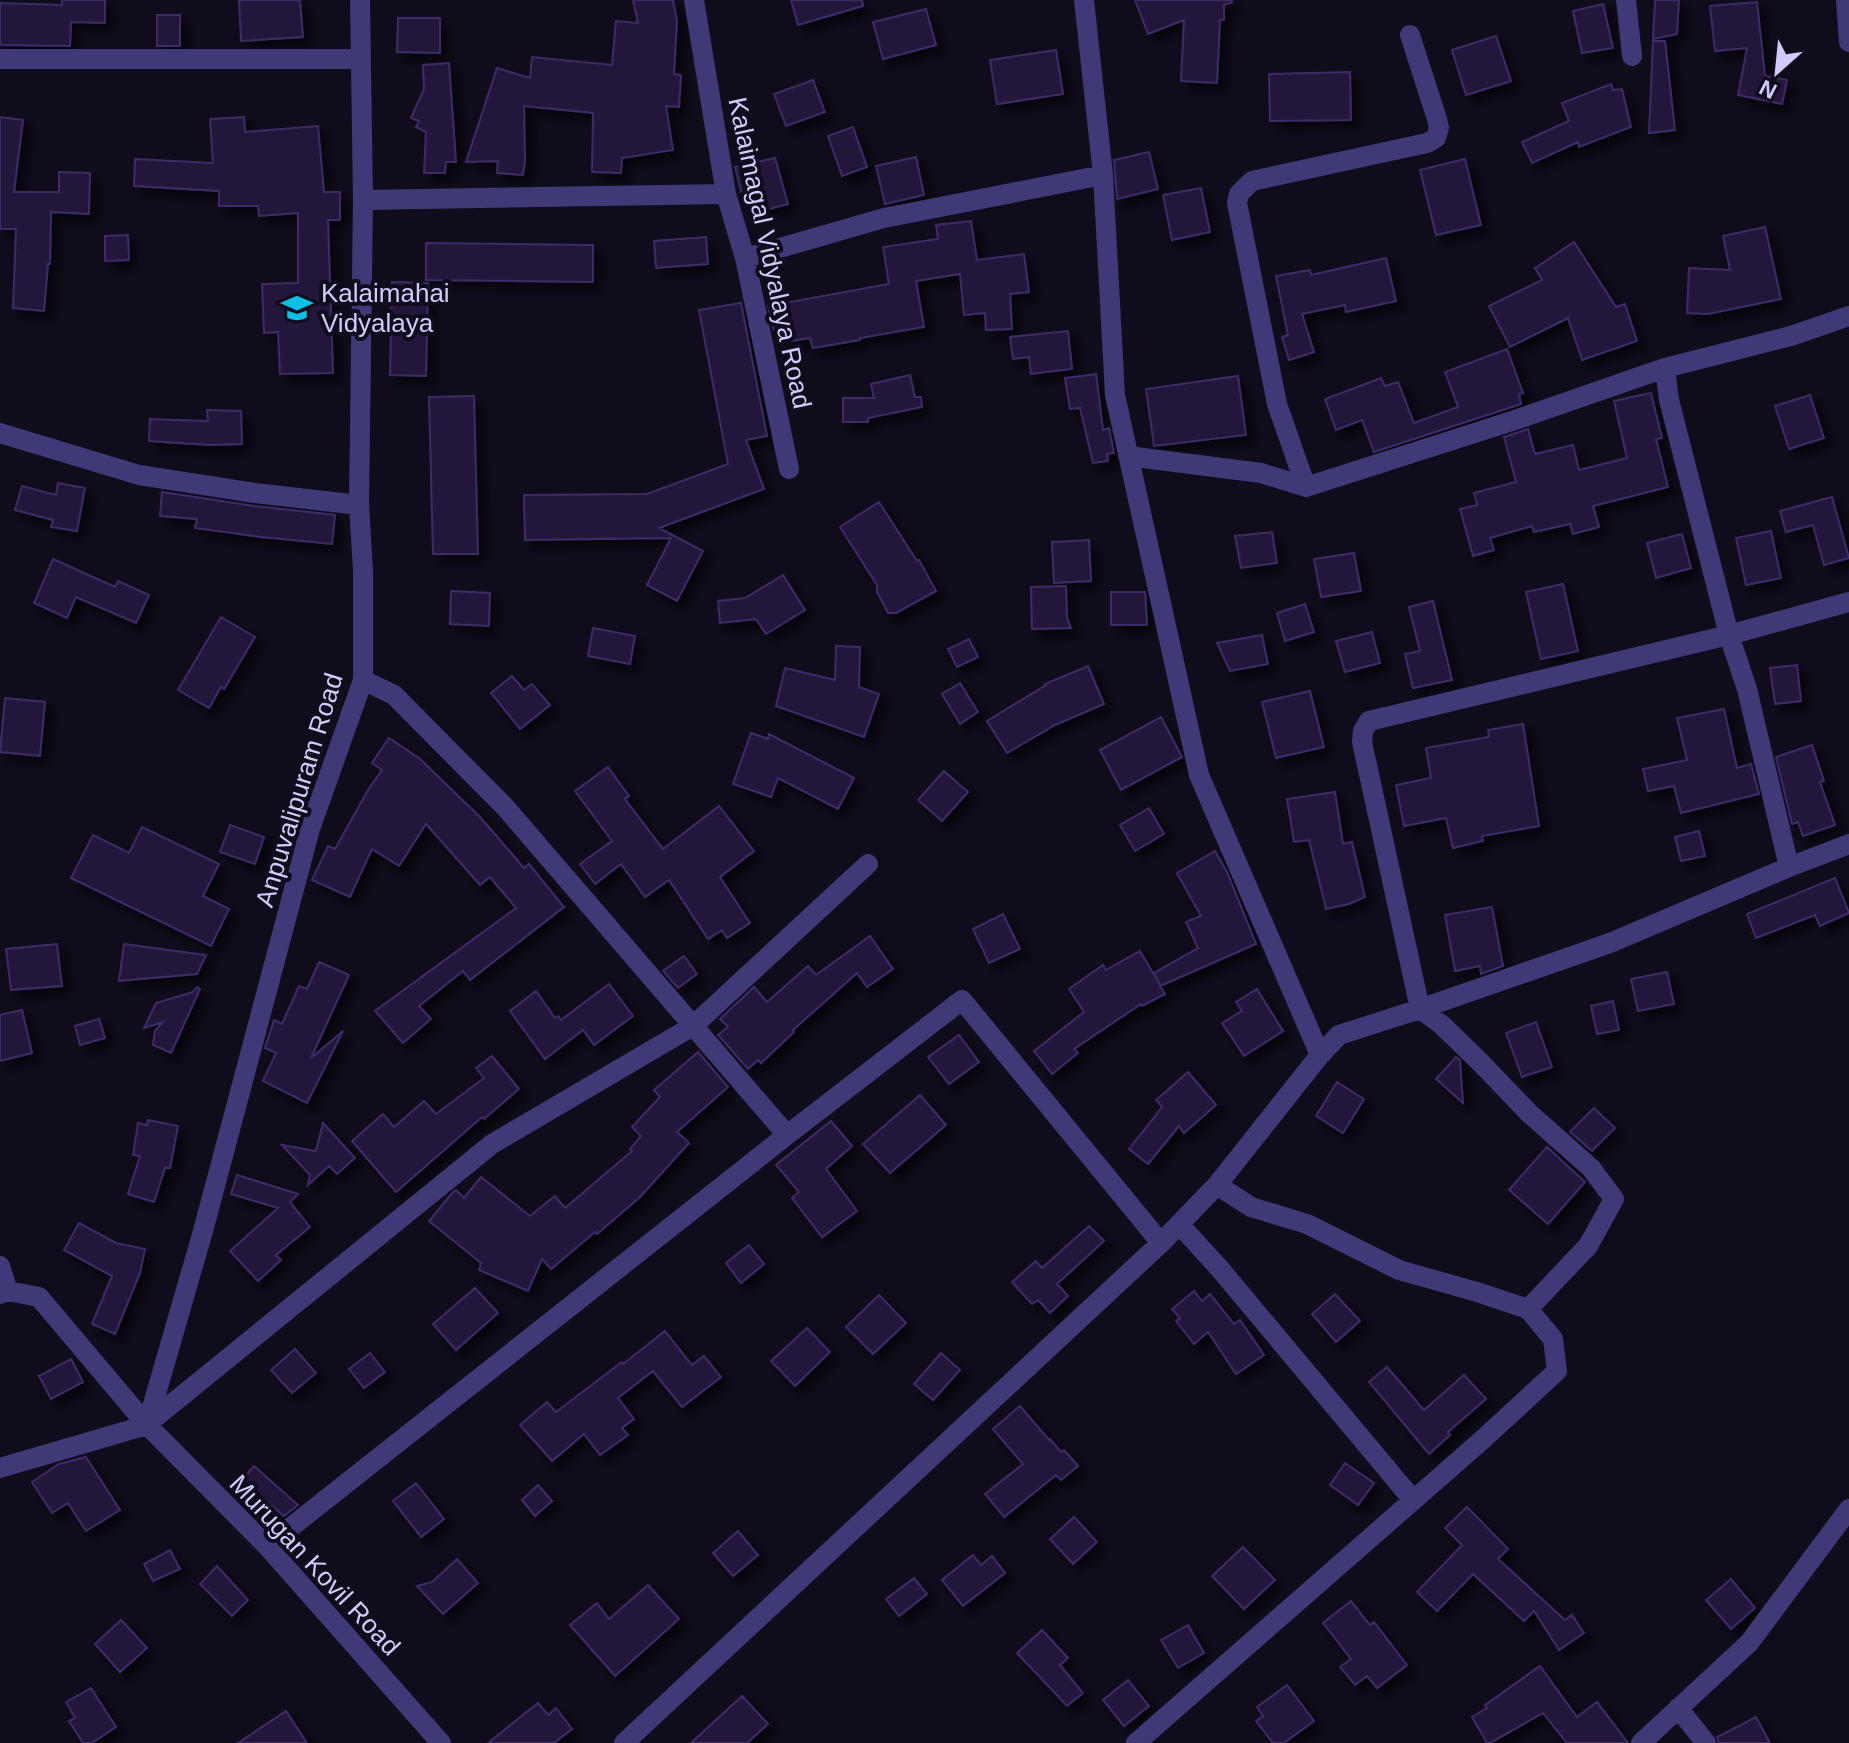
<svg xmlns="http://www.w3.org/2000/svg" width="1849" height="1743" viewBox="0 0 1849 1743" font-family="Arial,sans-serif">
<defs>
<filter id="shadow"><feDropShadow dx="7" dy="7" stdDeviation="4" flood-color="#0009"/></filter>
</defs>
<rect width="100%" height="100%" fill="#100c1b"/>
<path fill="#22193b" stroke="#3c2c66" stroke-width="2" filter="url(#shadow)" d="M62,0H105V23L71,22L70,46L0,45V3L62,5Z
M239,0H300L303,37L241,41Z
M633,0H673L677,21L674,74L681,75L679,107L666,106L673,150L622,158L621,173L592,172L593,113L524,106L525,161L523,175L497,173L498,161L466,162L497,68L530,78L532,57L612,65L616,21L638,23Z
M791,0H862L863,6L798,25Z
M1135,0H1232V2L1224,5V20H1220L1217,83L1181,81L1184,20L1148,34Z
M1655,0H1679L1677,34L1653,39Z
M1757,2L1765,76L1787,80L1782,104L1738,95L1747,48L1715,51L1710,6Z
M1603,4L1613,48L1582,53L1573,11Z
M926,9L936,45L883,59L873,22Z
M157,15H180V46H157Z
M398,18H440V53L397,52Z
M1496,36L1511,81L1466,95L1452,50Z
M1653,41H1665L1675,130L1649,133Z
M1056,50L1063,94L997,104L990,60Z
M449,63L456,162H446L445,173H424L426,132L416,127L419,121L411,118L424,89L423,65Z
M1350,72L1351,120L1270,121L1269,74Z
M813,80L825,112L786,126L774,94Z
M1611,84L1613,90L1622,89L1631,127L1579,147L1578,142L1532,163L1522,142L1569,121L1562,103Z
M0,117L23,120L14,192H59V172L90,173L89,214L51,212L50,264H48L44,311L13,308L16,229H0Z
M244,117L245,132L318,126L324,192H340V220H328L333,373L280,374L278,332L264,333L262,284L298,283V213L259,216L258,206H219V191L134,186L135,159L213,163L210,119Z
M853,127L867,167L842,176L828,136Z
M1149,152L1158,189L1117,199L1114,160Z
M916,157L924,195L885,204L876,166Z
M775,158L788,204L754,213L749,194L742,195L735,167Z
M1465,159L1481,225L1436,235L1420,170Z
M1201,188L1210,232L1172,240L1163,195Z
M971,221L977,260L1024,254L1029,292L1010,294L1012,329L986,330L985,313L964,315L960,274L916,281L924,327L860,338V340L813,348L810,338L792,341L789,328L774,331L768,306L889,284L883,247L938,239L936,225Z
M1765,227L1781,299L1708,314L1687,313L1689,268L1730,270L1723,236Z
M128,235L129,260L105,261V236Z
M706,237L708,264L656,268L654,241Z
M1574,242L1616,307L1625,304L1637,341L1582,360L1568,318L1510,347L1489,306L1542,280L1535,268Z
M426,243L593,245V282L426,280Z
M1386,258L1396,301L1346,312L1345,305L1302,314L1314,352L1289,360L1282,337L1288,335L1276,276L1310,270L1311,275Z
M392,282L428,283L426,376L390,375Z
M741,303L767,436L746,440L764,489L659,528L703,551L677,601L647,585L671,538L525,540L524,495L647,494L728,464L699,310Z
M1068,331L1072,369L1031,374L1029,357L1013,359L1010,337Z
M1507,349L1523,393L1519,394L1521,404L1374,452L1362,420L1336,430L1325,399L1381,378L1385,386L1398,382L1414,423L1458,407L1445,372Z
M1096,374L1103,430L1109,428L1114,453L1107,454L1108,461L1093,463L1080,408L1070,409L1065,378Z
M910,375L915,397H921L922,407L868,418V422H843V398H874L871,384Z
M1238,376L1246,435L1154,446L1146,389Z
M1651,393L1662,438L1656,439L1668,487L1593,506L1599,527L1573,534L1570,524L1534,532L1532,526L1490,538L1494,550L1473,556L1460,509L1477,505L1474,493L1516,482L1504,437L1528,429L1535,454L1573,445L1579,470L1627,458L1614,401Z
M1810,395L1824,438L1789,449L1775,406Z
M474,396L478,554H433L429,397Z
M207,410L241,411L242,444L209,445L149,441L150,419L208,421Z
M58,483L85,488L77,531L51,527L53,520L15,510L22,486L56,495Z
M162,492L254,506L335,515L332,544L261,537L195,528L197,519L160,516Z
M1832,497L1849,558L1824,565L1813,525L1786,532L1780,511Z
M879,502L917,561L919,560L936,591L896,613H888L877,592V585L840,527Z
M1771,531L1781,578L1746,585L1736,538Z
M1272,532L1277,563L1241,568L1235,536Z
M1682,534L1691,568L1656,578L1647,543Z
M1089,540L1091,581L1054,583L1052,542Z
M1354,553L1361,591L1321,597L1314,559Z
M53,559L115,587L118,581L149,595L136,623L76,597L67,618L34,603Z
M783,575L805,610L766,634L756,619L720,623L718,601L745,598Z
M1563,584L1578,651L1541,659L1526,592Z
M1066,586L1067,618L1071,628L1032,629L1031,587Z
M451,591L490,593L489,626L450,624Z
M1111,592H1145L1147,625H1111Z
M1433,601L1452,680L1413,688L1405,654L1420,651L1409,607Z
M1305,604L1314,632L1285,641L1277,613Z
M221,617L255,637L224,689L221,687L209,708L178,690Z
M593,628L635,636L630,664L588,656Z
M1372,632L1380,663L1345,672L1336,641Z
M1262,635L1268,664L1230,671L1217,643Z
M969,639L978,657L957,667L948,649Z
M836,646L860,647L859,687L879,694L864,737L776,706L785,668L835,680Z
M1797,665L1801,701L1775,704L1770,668Z
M1088,666L1104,704L1055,725L1007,753L987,721L1046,685L1045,684Z
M512,676L524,690L532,684L550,705L520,729L491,693Z
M960,683L978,712L960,724L942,694Z
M1310,691L1324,747L1276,758L1262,702Z
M5,698L45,702L40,756L0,752Z
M1724,709L1737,768L1751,764L1759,794L1681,813L1674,786L1648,791L1643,769L1687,760L1677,718Z
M1161,717L1182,757L1121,790L1100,750Z
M1523,724L1539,826L1482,836L1483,841L1453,848L1446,818L1404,826L1396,785L1431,778L1426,748L1489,737L1488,730Z
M751,733L768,739L769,734L854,778L838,809L778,778L771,797L733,784Z
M389,738L419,758L481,818L524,868L529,864L564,907L470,980L463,971L419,1006L431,1019L403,1043L375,1011L516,908L490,877L480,885L426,824L399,866L372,849L350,897L312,880L328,846L335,849L368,790L382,770L372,763Z
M1812,745L1824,781L1820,782L1835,825L1803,836L1798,822L1792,824L1776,757Z
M608,767L629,796L625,799L663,849L719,806L754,851L720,877L750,923L727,938L722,930L708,939L669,880L645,897L621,864L595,884L580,864L612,841L575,791Z
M944,771L968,792L942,821L918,800Z
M1335,792L1343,844L1352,842L1365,897L1349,904L1326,909L1309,840L1294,842L1287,799Z
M1149,808L1164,834L1135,851L1120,825Z
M230,825L264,837L255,864L220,852Z
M142,827L219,864L203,896L229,909L211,946L71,878L93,835L129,853Z
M1699,831L1705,856L1681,861L1675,837Z
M1215,851L1227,872L1256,944L1160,986L1165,994L1142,1006L1141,1004L1074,1049L1078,1053L1052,1074L1034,1051L1084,1012L1069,989L1103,965L1106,970L1140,951L1160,985L1154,973L1198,948L1186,922L1201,916L1177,873Z
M1835,878L1849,913L1820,926L1815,915L1756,938L1747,914Z
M1492,907L1503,966L1481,974L1480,966L1455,971L1445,915Z
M1003,914L1020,949L989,963L973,929Z
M870,936L893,969L867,987L857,973L793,1030L794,1032L761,1063L758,1060L748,1069L718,1035L728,1027L720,1019L754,987L767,1002L808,966L816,975Z
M57,944L62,986L11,990L6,949Z
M124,944L206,955L197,974L119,981Z
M684,956L697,974L678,988L663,971Z
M319,962L349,975L311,1058L343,1031L307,1103L263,1081L276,1053L265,1048L274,1020L282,1024L299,986L307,989Z
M1667,972L1674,1004L1638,1011L1631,979Z
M609,984L633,1016L594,1045L583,1030L545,1059L510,1011L536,991L555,1018L558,1016L561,1020Z
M197,987L200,989L171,1053L153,1045L155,1031L163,1022L144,1028L156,1003L193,992Z
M1257,989L1283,1031L1244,1056L1222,1023L1242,1011L1236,1002Z
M1613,1001L1619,1030L1597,1034L1591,1006Z
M22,1010L32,1053L0,1061V1015Z
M99,1019L105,1038L80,1045L75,1026Z
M1536,1022L1552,1067L1522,1077L1506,1033Z
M959,1035L979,1062L949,1084L928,1057Z
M698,1052L728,1087L677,1132L689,1143L639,1198L597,1234L595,1232L551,1269L542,1259L528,1291L479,1270L481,1263L429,1221L453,1192L456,1190L464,1198L481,1177L530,1216L555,1196L565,1208L632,1151L630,1149L641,1136L632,1127L660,1097L654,1090Z
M492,1056L519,1089L484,1119L482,1117L396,1192L352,1141L383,1114L394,1127L424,1101L436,1114L484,1078L476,1068Z
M1456,1057L1460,1060L1463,1103L1436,1079Z
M1188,1072L1216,1105L1184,1133L1179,1126L1148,1164L1129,1149L1162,1107L1156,1100Z
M1337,1082L1364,1099L1343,1133L1316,1116Z
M920,1095L946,1125L890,1173L863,1144Z
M1594,1108L1615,1128L1592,1151L1570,1132Z
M148,1120L178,1126L170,1168H165L154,1202L128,1194L140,1156L133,1155L138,1123L147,1125Z
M831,1121L852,1146L826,1169L857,1211L822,1237L792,1198L799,1192L776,1165Z
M323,1123L355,1158L337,1174L329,1166L308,1185L310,1175L282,1145L316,1151Z
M1547,1147L1585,1182L1548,1224L1509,1190Z
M237,1175L298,1194L290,1202L310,1227L276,1255L281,1260L258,1281L230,1251L278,1208L231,1194Z
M79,1223L116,1243L145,1249L140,1273L115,1334L92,1324L112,1276L64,1250Z
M1089,1226L1104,1241L1057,1284L1068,1296L1050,1313L1038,1300L1032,1304L1012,1282L1036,1261L1042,1268Z
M749,1245L764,1264L741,1283L726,1263Z
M475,1288L498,1313L456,1350L433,1324Z
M1194,1291L1202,1301L1210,1294L1234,1324L1240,1320L1264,1355L1236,1374L1208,1332L1194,1344L1176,1321L1180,1318L1172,1309Z
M1335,1294L1360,1321L1336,1342L1312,1314Z
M879,1295L906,1323L873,1354L846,1327Z
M807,1328L830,1352L795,1386L771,1361Z
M665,1331L692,1365L704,1356L721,1377L682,1407L653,1371L618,1398L634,1419L622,1428L628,1435L600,1455L584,1434L552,1461L520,1425L547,1402L556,1412L622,1362L623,1364Z
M295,1349L316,1373L292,1393L271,1370Z
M370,1353L385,1372L364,1388L349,1369Z
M941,1353L960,1370L933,1400L914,1384Z
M71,1359L83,1382L51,1399L39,1376Z
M1387,1367L1424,1410L1464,1375L1486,1399L1448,1432L1450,1435L1429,1454L1369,1382Z
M1020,1406L1049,1440L1050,1439L1061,1452L1064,1450L1078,1466L1061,1480L1056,1475L1004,1517L985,1494L1023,1464L993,1429Z
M86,1457L120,1510L86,1531L68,1503L52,1513L32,1482L59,1464Z
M1345,1463L1374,1483L1358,1505L1330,1485Z
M254,1466L298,1505L284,1516L241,1481Z
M416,1483L444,1519L421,1537L393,1501Z
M538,1485L552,1501L535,1516L522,1500Z
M1467,1507L1508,1549L1498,1559L1565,1620L1572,1615L1584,1633L1559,1650L1534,1611L1524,1621L1473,1574L1437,1611L1417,1592L1462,1545L1445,1528Z
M1074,1517L1097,1542L1073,1564L1050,1539Z
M738,1531L758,1555L733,1576L713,1553Z
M1243,1547L1275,1580L1244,1609L1212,1576Z
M170,1550L180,1569L153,1581L144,1564Z
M973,1555L981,1565L992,1556L1005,1573L963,1606L942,1580Z
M457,1559L478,1583L443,1614L417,1586L432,1582Z
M217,1566L248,1600L232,1616L200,1584Z
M914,1578L927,1594L899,1616L886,1599Z
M1731,1579L1755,1608L1731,1629L1706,1600Z
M648,1585L679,1619L615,1676L570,1625L597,1603L609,1619Z
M1351,1601L1370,1625L1374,1622L1407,1665L1377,1688L1367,1676L1355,1685L1340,1667L1351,1659L1323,1623Z
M121,1620L147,1648L120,1672L95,1644Z
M1188,1625L1204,1653L1178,1668L1161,1640Z
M1042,1630L1068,1658L1060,1665L1083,1693L1067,1706L1017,1653Z
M1540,1666L1577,1717L1597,1702L1628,1743H1567L1543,1713L1490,1743H1487L1472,1717L1487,1708L1485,1705Z
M1128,1680L1149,1706L1124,1726L1103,1700Z
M1287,1685L1314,1721L1284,1743H1273L1256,1721L1263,1716L1257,1707Z
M91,1688L116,1727L92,1743H83L69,1721L75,1718L66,1702Z
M742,1696L768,1724L747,1743H691Z
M538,1703L548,1715L556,1708L572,1729L554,1743H488Z
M286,1711L307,1743H238Z
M1756,1717L1770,1743H1719L1717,1737Z"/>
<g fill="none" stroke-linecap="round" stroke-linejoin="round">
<path stroke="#403978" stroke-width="20" d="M694,0L726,194L745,258L789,469
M1626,0L1632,56
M1846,0L1849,42
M0,59H360
M363,200L726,194
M745,258L884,218L1103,175
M1665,368L1669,400L1729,635L1747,689L1789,867
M0,433L139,475L255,493L359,505
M1128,456L1261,473L1306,487L1515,420L1665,368L1791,336L1849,316
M1306,487L1277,404L1237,203L1239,194L1252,181L1427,143L1436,138L1439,128L1437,119L1410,35
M363,680L394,695L505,807L787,1135
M1320,1055L1339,1035L1420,1009L1610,943L1789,867L1849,844
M1179,1224L1220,1269L1413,1500
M0,1266L8,1291
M0,1294L8,1291L39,1297L147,1425L267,1546L441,1743
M1528,1309L1588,1246L1614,1199L1591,1168L1530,1114L1482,1064L1442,1025L1420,1009L1362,742L1363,731L1369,721L1729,635L1849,602
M147,1424L492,1144L693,1026L868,864
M0,1468L147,1425L203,1231L310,829L363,680V570L359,505L363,200L360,0
M267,1546L787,1135L962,1000L1161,1243
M1678,1708L1706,1743
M624,1743L1161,1243L1217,1185L1320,1055L1199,775L1115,395L1103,175L1084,0
M1136,1743L1481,1441L1557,1371L1553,1339L1528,1309L1477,1292L1399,1270L1307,1224L1251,1207L1217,1185
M1641,1743L1749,1643L1849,1509"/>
</g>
<defs>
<symbol id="school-bare" viewBox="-9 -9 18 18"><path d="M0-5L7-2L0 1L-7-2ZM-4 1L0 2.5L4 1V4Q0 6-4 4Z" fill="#0cbfe5" stroke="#100c1b" stroke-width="2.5" paint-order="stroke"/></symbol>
</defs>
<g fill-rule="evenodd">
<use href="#school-bare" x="275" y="286" width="44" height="44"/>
</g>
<g text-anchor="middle" stroke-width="8" stroke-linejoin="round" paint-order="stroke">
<g font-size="26" fill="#d3c9fc" stroke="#100c1b">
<text transform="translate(770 253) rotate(78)" y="9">Kalaimagal Vidyalaya Road</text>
<text transform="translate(299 790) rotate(-73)" y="9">Anpuvalipuram Road</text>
<text transform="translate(315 1565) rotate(47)" y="9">Murugan Kovil Road</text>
</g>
<g font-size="26" fill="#d3c9fc" stroke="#100c1b" text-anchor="start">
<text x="321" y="302">Kalaimahai<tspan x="321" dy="30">Vidyalaya</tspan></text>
</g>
</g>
<g transform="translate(1777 72) rotate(207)" stroke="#100c1b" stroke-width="6" paint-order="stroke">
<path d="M0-6L14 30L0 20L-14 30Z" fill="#d3c9fc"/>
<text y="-12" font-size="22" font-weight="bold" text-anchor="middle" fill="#d3c9fc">N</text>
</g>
</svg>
